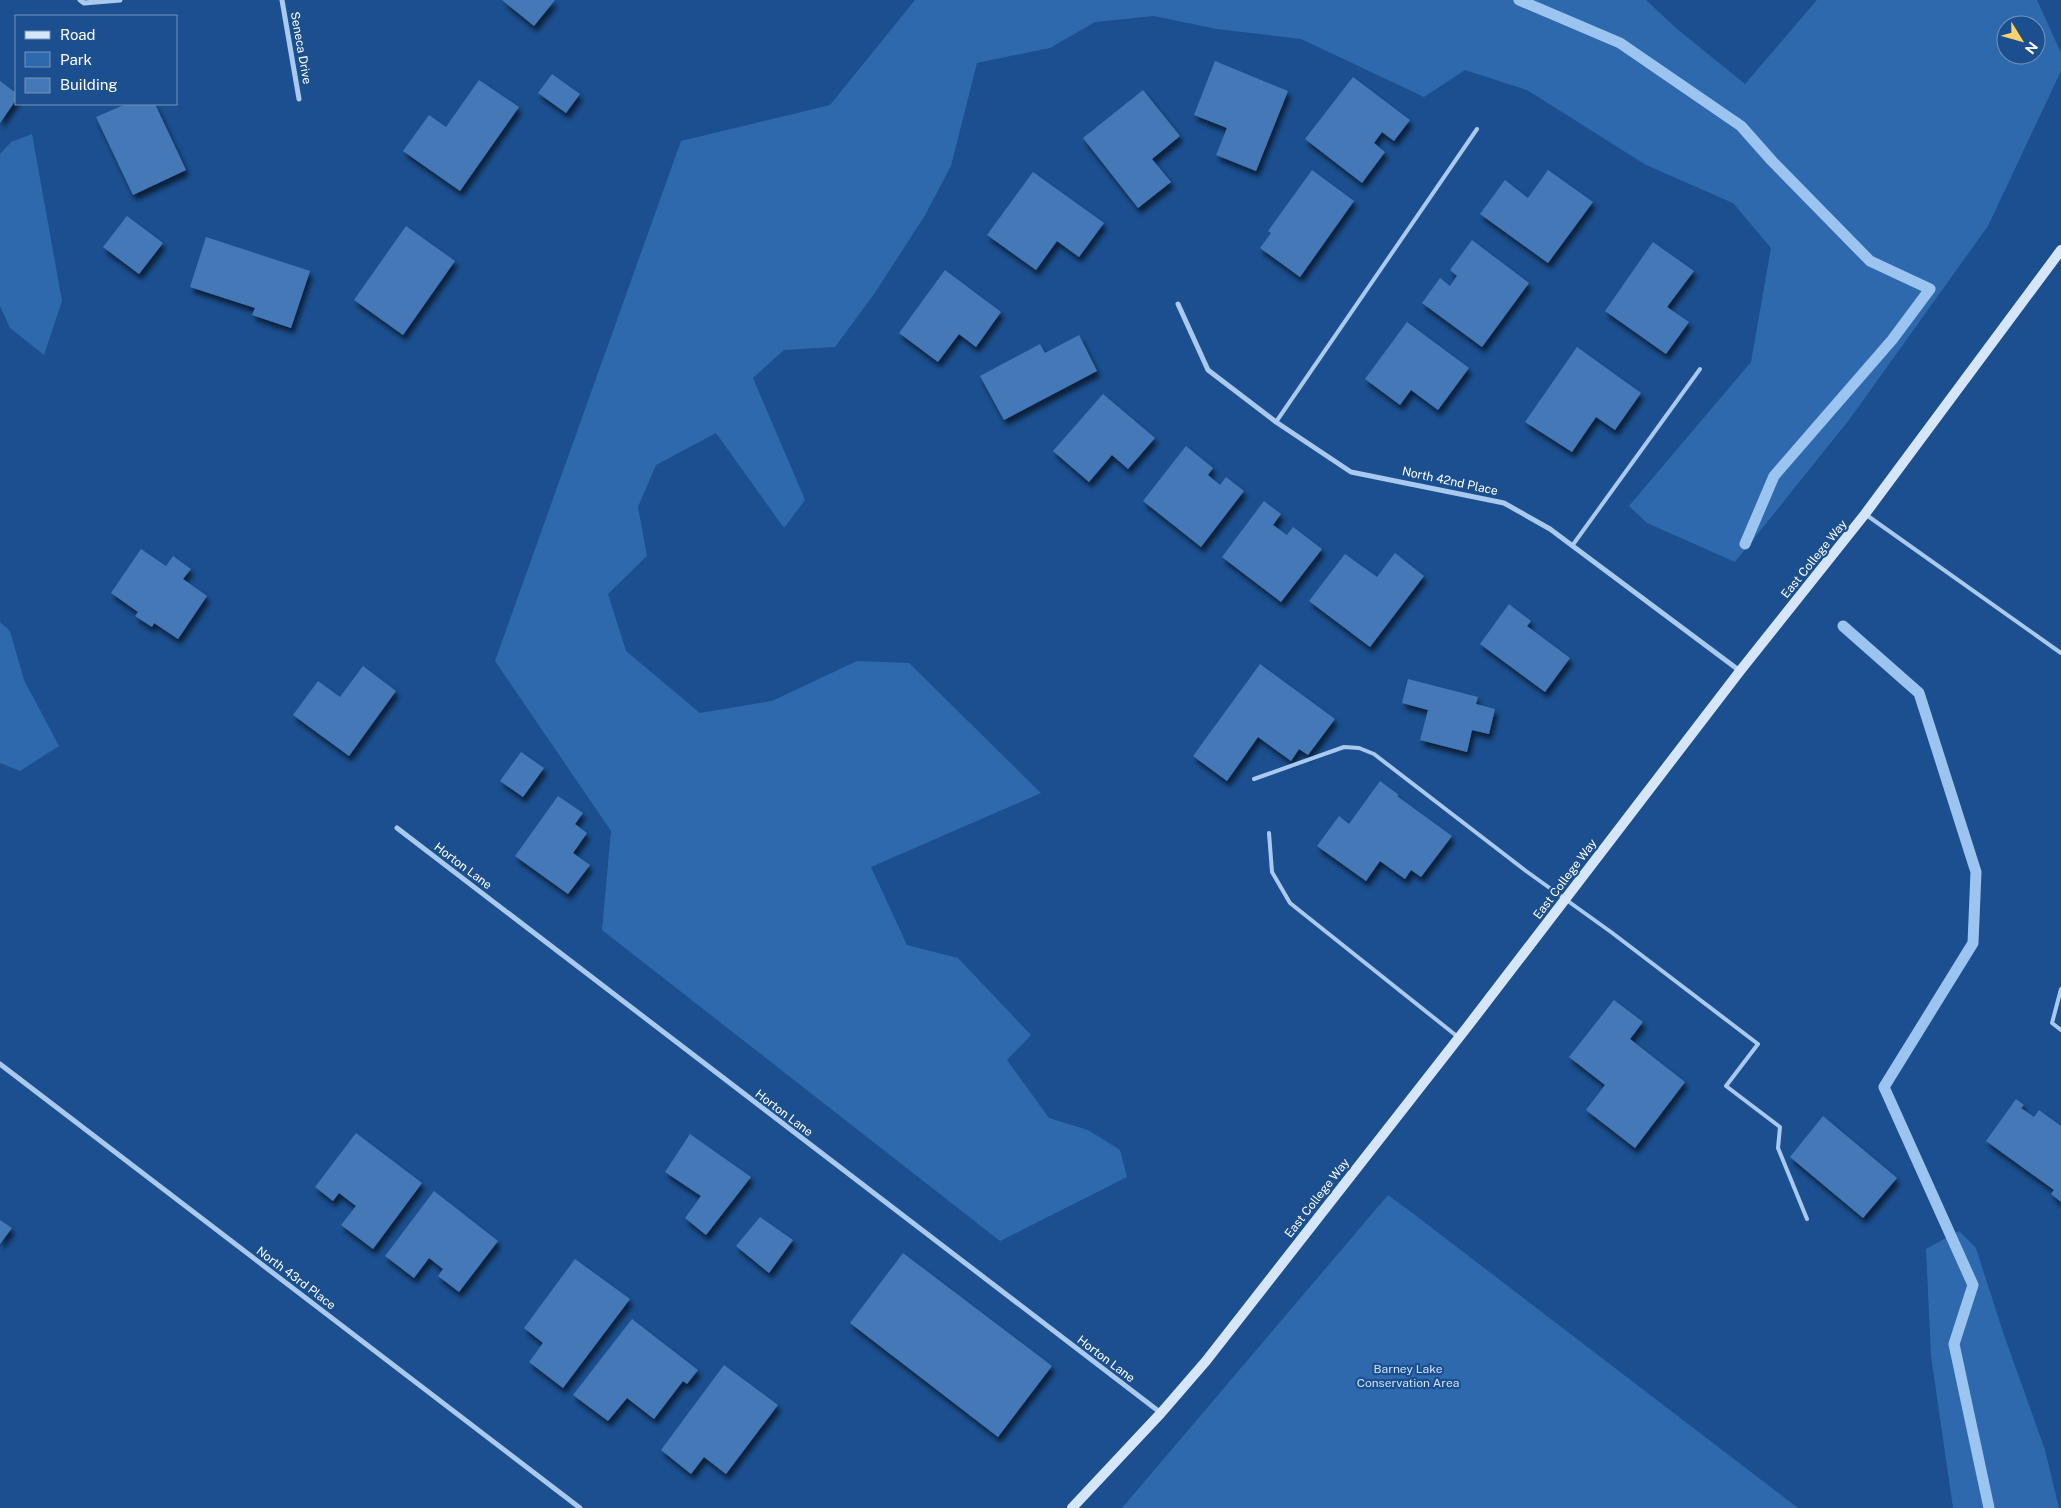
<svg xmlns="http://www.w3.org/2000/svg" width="2061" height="1508" viewBox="0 0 2061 1508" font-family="'Public Sans',sans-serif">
<defs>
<filter id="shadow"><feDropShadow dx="3" dy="5.5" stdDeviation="2.5" flood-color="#0009"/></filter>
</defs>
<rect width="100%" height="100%" fill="#1b4f8f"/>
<path fill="#2e69ad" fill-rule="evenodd" d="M915,0H1646L1676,28L1745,84L1817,0H2037L2061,53V71L1988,226L1849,420L1735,562L1647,523L1629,506L1751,362L1771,248L1733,203L1646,165L1527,90L1465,70L1424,97L1301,39L1217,29L1154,16L1095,22L1050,48L977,63L951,166L924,217L874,294L835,347L784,350L753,378L805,500L784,528L716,433L656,465L638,507L647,556L608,594L626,651L700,713L772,701L857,661L909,663L1041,793L871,867L907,945L958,958L1031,1035L1007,1060L1049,1118L1088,1130L1120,1150L1127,1177L1000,1241L602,930L611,831L495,661L681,141L830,105ZM2006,25H2036V55H2006Z
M32,134L62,301L44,355L10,328L0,306V154L11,142Z
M0,622L10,631L24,680L59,746L20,771L0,763Z
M1388,1195L1415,1215L1798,1508H1122Z
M1959,1231L1976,1248L2003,1332L2045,1450L2059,1508H1953L1931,1356L1926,1249Z"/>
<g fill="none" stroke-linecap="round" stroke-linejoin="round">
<path stroke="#9cc4f0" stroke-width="11" d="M1519,0L1620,43L1741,126L1772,161L1870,261L1930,289L1892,340L1774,476L1745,544
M1843,626L1919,693L1976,872L1973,943L1884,1087L1973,1285L1954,1344L1989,1508"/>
</g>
<path fill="#4478b7" filter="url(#shadow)" d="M502,0H555L534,26Z
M1215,61L1288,91L1256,171L1216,155L1227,128L1194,115Z
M552,74L580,94L566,113L538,93Z
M1353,77L1410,120L1394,141L1382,132L1374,143L1385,152L1362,183L1305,139Z
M479,80L519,107L460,191L403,151L429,115L446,127Z
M0,81L16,93V100L0,123Z
M1143,90L1180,136L1152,159L1171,182L1138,208L1083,138Z
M126,104H155L186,170L133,195L96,117Z
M1312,170L1354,201L1300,277L1260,248L1271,233L1268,231Z
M1548,170L1593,202L1548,263L1480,214L1505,180L1528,198Z
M1033,172L1104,223L1079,257L1057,241L1036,270L987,235Z
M127,216L163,243L139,274L103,247Z
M406,226L455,261L403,335L354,300Z
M206,237L310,271L291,328L252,315L255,308L190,287Z
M1472,240L1529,283L1482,347L1422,303L1440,278L1450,286L1457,276L1450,270Z
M1653,242L1694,271L1667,307L1689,322L1666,354L1605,311Z
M945,270L1001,312L976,347L959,334L938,362L899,333Z
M1407,322L1469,368L1438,410L1411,390L1400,405L1365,379Z
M1079,335L1097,371L1004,420L980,376L1040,344L1045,353Z
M1577,347L1641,393L1615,430L1596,417L1572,452L1525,422Z
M1103,394L1155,438L1128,469L1112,455L1089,482L1053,451Z
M1186,446L1213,468L1208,475L1220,485L1226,477L1244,491L1201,547L1143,501Z
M1264,501L1281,514L1273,525L1287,535L1293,527L1322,549L1281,602L1222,557Z
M141,549L166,566L173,556L191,569L183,579L207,596L178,639L154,623L152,627L135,616L138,612L111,593Z
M1395,553L1424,576L1370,647L1309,601L1345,554L1377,577Z
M1509,604L1531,621L1527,626L1570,658L1545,692L1480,644Z
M1260,664L1335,719L1308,755L1299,749L1291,761L1258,737L1227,781L1193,756Z
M363,666L396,691L349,756L293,715L318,681L340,697Z
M1408,679L1478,697L1476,704L1495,709L1489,734L1472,730L1467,752L1420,740L1428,710L1402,703Z
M521,752L544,768L523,797L500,781Z
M1380,781L1399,795L1397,796L1452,836L1421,877L1411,870L1405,879L1380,861L1366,881L1317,846L1339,816L1349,824Z
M558,796L583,813L575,824L587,833L573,853L590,865L568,894L515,856Z
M1614,1000L1643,1022L1630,1039L1685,1082L1635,1148L1586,1110L1605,1085L1569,1057Z
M2016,1099L2024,1105L2021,1108L2034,1117L2039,1110L2061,1126V1202L2051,1194L2054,1190L1986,1141Z
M1823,1116L1897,1178L1863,1218L1790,1157Z
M356,1133L422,1183L373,1249L341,1225L356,1206L339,1193L333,1201L315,1187Z
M690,1134L751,1177L706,1235L685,1218L701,1196L665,1172Z
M434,1191L498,1241L459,1292L438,1276L443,1269L429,1258L414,1278L385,1256Z
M760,1217L793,1240L769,1273L736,1246Z
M0,1220L12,1228L0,1244Z
M903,1253L1052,1366L998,1437L850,1323Z
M575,1259L630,1299L563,1388L529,1362L543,1343L524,1328Z
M632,1319L698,1370L687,1384L683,1381L654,1419L627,1398L608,1421L573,1395Z
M724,1365L778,1405L726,1474L704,1457L691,1474L661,1450Z"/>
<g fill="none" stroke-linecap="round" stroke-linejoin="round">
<path stroke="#a9c9ee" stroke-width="4" d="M1276,422L1477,129
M1865,514L2061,653
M1572,546L1700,369
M1254,779L1344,747L1359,748L1374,754L1526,871L1611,932L1758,1044L1726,1086L1780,1127L1778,1148L1807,1219
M1269,833L1272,872L1290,903L1458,1037
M2061,989L2052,1023L2061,1030"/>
<path stroke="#a9c9ee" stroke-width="5" d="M80,0L84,3L120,0
M282,0L299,99
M1178,304L1208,370L1276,422L1351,472L1504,503L1550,529L1740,671
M397,828L1161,1413
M0,1064L580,1508"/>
<path stroke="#d6e6fa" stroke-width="10" d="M1072,1508L1161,1413L1206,1361L1468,1026L1740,671L1865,514L2061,250"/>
</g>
<g text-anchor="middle" stroke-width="4.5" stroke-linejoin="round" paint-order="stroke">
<g font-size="12" fill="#fff" stroke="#1b4f8f">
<text transform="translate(301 48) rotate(80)" y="4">Seneca Drive</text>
<text transform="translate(1450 481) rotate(12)" y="4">North 42nd Place</text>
<text transform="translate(1814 559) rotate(-51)" y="4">East College Way</text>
<text transform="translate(463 866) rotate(37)" y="4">Horton Lane</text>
<text transform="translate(1565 879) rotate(-53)" y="4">East College Way</text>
<text transform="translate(784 1113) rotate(37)" y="4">Horton Lane</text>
<text transform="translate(1317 1198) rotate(-52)" y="4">East College Way</text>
<text transform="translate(296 1278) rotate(37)" y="4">North 43rd Place</text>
<text transform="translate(1106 1359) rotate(37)" y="4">Horton Lane</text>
</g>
<g font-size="12" fill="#cfe3fa" stroke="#1b4f8f">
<text x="1408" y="1373">Barney Lake<tspan x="1408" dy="14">Conservation Area</tspan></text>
</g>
</g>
<rect x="15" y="15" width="162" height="90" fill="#1b4f8f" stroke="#7695bc"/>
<rect x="25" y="31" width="25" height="8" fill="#d6e6fa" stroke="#7695bc"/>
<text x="60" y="40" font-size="15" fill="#ffffff">Road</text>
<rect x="25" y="52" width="25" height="15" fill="#2e69ad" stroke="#7695bc"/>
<text x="60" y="65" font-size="15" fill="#ffffff">Park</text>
<rect x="25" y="78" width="25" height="15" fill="#4478b7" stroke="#7695bc"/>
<text x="60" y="90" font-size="15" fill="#ffffff">Building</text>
<g transform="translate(2021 40) rotate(127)"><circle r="24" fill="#1b4f8f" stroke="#7695bc"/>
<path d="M0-4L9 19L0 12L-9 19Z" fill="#ffd166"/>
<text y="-8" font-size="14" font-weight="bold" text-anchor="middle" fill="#ffffff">N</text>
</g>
</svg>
